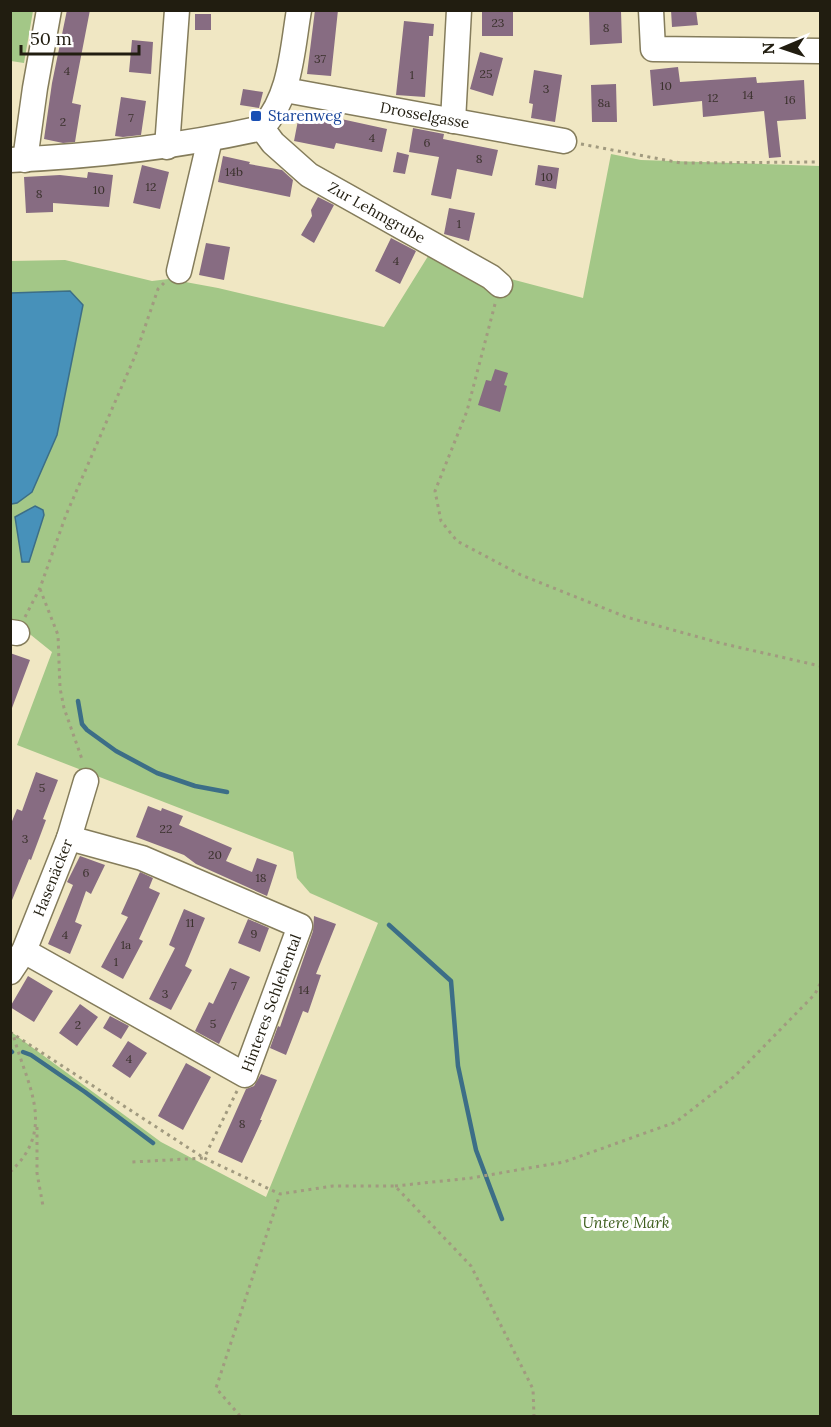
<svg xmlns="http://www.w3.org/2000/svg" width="831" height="1427" viewBox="0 0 831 1427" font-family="Lora,serif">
<rect width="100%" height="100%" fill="#f0e7c3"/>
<path fill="#a3c787" d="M10,11H33L24,63L11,61Z
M611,154L641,160L820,166V1416H11L10,1031L161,1142L266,1197L378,923L310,893L297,878L293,852L17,745L52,652L26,631L11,626V504L17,503L70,291L11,293V261L65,260L152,281L169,279L218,288L384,327L430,253L503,277L583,298Z"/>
<path fill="#4791ba" stroke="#3c6e87" stroke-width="1.5" d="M70,291L83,305L57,435L32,492L17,503L11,504V293Z
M35,506L43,510L44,515L29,562H22L15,517Z"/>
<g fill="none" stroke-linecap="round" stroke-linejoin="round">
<path stroke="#3c6e87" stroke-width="4.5" d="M78,701L82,724L87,730L116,751L157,773L195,786L227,792
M389,925L451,981L458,1066L476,1150L502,1219
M10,1050L12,1052
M23,1052L31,1055L85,1092L153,1143"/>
</g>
<path fill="#876c82" d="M67,10H90L72,103L81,105L75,142L63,143L44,139L52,83Z
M315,10H338L331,76L307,74Z
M482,10H513V36H482Z
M671,10H696L698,25L672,27Z
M621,11L622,43L590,45L589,12Z
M195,14H211V30H195Z
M404,21L434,24L433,36H429V38L425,97L396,95Z
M132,40L153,42L151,74L129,72Z
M480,52L503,58L493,96L470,89Z
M678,67L680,82L756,77L757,83L804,80L806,119L777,121L781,157L769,158L764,111L703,117L702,101L653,106L650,70Z
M534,70L562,75L555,122L531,118L533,104L529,103Z
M616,84L617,122H592L591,85Z
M243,89L263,92L259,108L240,105Z
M121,97L146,101L141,135L123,137L115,136Z
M300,110L387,129L382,152L336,143L334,149L294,141Z
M413,128L444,134L443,139L498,150L492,176L457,169L451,199L431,195L439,157L409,152Z
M397,152L409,155L405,174L393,172Z
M223,156L250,162L249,164L282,170L293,180L290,197L218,182Z
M142,165L169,172L160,209L133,203Z
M538,165L559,168L556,189L535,185Z
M88,172L113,175L109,207L53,203V212L26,213L24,177L60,175L87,178Z
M318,197L334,205L314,243L301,235L312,216L311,210Z
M449,208L475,213L469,241L444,234Z
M391,238L416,251L400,284L375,271Z
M206,243L230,247L224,280L199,275Z
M495,369L508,373L504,385L507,386L500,412L478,405L486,380L491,381Z
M10,653L30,660L12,708H10Z
M36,772L58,780L43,819L46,820L31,860L29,859L10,905V826L17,809L22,811Z
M148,806L161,811L162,808L183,816L179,825L232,848L226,861L252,872L257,858L277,865L267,896L196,864L184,855L136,837Z
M80,856L105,865L91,894L86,891L75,922L82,925L70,954L48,944L73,885L67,882Z
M140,872L153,878L149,888L160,893L139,939L143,941L123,979L101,967L128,917L121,914Z
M184,909L205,918L185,966L192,970L171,1010L149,999L175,948L169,945Z
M314,916L336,924L316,974L321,975L308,1013L303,1011L286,1055L270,1048L278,1026L280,1027L313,931Z
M248,919L269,928L260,952L238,943Z
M230,968L250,977L219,1044L195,1031L209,1002L213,1004Z
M28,976L53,991L34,1022L10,1007Z
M80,1004L98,1017L77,1046L59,1033Z
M110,1016L129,1026L121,1039L103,1028Z
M128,1041L147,1053L130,1078L112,1066Z
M186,1063L211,1077L183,1130L158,1116Z
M261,1074L277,1080L260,1120H262L242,1163L218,1152L246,1089L254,1086Z"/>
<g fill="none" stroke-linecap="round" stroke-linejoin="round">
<defs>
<g id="minor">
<path d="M651,10L653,49L820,51"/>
<path id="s1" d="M285,90L564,141"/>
<path d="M453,121L459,10"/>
<path id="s2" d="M262,128L273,143L309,175L491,277L500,285"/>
<path d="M262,128C291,96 292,51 299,10"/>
<path d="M167,147L177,10"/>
<path d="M10,160C97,156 178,147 262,128"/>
<path d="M25,160L35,88L49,10"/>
<path d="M179,271L210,139"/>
<path d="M10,632L17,633"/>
<path id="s3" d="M24,951L245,1075L300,926L142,858L69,838"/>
<path id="s4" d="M10,972L24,951L69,838L86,781"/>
</g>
</defs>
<use href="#minor" stroke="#847c5b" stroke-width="27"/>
<path stroke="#a19a7f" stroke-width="3" stroke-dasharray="3 4.5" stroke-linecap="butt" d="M581,144L681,163L820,162
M495,304L467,411L435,491L441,521L457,541L521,575L626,617L720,643L820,666
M40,589L58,635L60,688L64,708L83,762
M25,617L40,588L66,515L135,356L158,289L164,283
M10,1032L204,1158L132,1162
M237,1091L204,1158L280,1194L333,1186H395L471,1266L533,1389L534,1416
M37,1127V1173L43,1206
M10,1172C58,1128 26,1084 13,1034
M395,1186L471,1178L564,1162L676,1122L735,1076L815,994L820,984
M240,1416L216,1388L280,1194"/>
<use href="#minor" stroke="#fff" stroke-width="24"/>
</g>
<rect fill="#1a4fb4" stroke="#fff" stroke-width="2" x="250" y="110" width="12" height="12" rx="3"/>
<g text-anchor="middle" stroke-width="6" stroke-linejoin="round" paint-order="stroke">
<g font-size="12" fill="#3a312c">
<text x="498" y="27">23</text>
<text x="606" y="32">8</text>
<text x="320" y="63">37</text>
<text x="67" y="75">4</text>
<text x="486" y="78">25</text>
<text x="412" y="79">1</text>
<text x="666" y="90">10</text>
<text x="546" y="93">3</text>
<text x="748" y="99">14</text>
<text x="713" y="102">12</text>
<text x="790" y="104">16</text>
<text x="604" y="107">8a</text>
<text x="131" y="122">7</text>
<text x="63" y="126">2</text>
<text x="372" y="142">4</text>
<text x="427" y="147">6</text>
<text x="479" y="163">8</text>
<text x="234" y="176">14b</text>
<text x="547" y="181">10</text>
<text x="151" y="191">12</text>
<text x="99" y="194">10</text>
<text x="39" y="198">8</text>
<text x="459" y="228">1</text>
<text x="396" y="265">4</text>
<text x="42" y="792">5</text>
<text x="166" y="833">22</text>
<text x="25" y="843">3</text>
<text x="215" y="859">20</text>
<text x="86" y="877">6</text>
<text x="261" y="882">18</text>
<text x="190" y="927">11</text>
<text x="254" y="938">9</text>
<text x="65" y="939">4</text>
<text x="126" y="949">1a</text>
<text x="116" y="966">1</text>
<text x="234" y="990">7</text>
<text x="304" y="994">14</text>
<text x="165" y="998">3</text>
<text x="213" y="1028">5</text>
<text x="78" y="1029">2</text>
<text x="129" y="1063">4</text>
<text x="242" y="1128">8</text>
</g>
<g font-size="15" fill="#164399" stroke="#fff" text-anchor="start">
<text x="268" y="121">Starenweg</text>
</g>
<g font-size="15" fill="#211d10" stroke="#fff">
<text dy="5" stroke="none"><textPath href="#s1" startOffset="142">Drosselgasse</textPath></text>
<text dy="5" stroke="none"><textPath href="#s2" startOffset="144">Zur Lehmgrube</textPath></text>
<text dy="5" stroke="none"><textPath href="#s4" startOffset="104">Hasenäcker</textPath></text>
<text dy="5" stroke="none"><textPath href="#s3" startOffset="330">Hinteres Schlehental</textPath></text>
</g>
<g font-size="15" font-style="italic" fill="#3d5e1d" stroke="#fff">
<text x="626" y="1228">Untere Mark</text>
</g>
</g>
<rect width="831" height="1427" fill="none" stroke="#211d10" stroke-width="24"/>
<g transform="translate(783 48) rotate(268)" stroke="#ffffff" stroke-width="4.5" paint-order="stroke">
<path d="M0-4.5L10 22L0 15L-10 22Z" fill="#211d10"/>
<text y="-9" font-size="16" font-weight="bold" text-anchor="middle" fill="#211d10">N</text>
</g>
<path d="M21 45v9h118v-9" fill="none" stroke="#211d10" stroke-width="3"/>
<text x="30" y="45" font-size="18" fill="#211d10" stroke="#ffffff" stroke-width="4.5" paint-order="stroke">50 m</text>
</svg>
